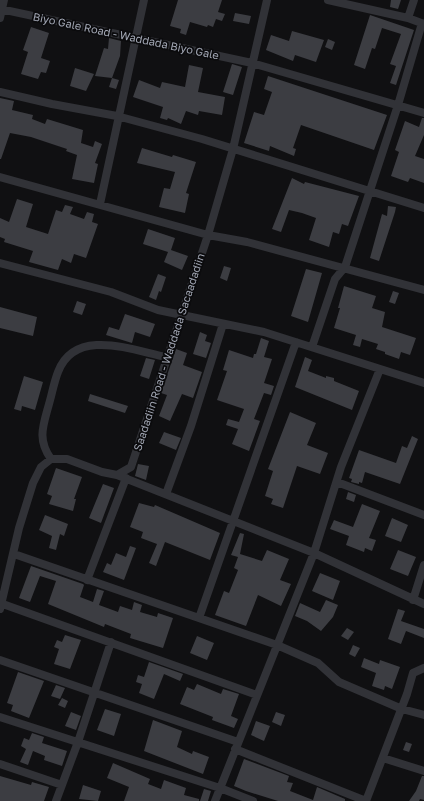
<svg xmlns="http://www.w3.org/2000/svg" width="424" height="801" viewBox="0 0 424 801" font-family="'Golos Text',sans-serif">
<rect width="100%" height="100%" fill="#101012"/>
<path fill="#3c3d42" d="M178,0H222L218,12L225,14L222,21L216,19L213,27L208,25L207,27L190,22L186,35L180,33L181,29L170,26Z
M391,0H401L398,9L390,7Z
M235,13L251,16L249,24L233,21Z
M370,15L414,30L396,85L390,83L396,66L390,64L401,34L382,28L375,49L372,48L365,69L354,65Z
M31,27L49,33L41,58L50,61L46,73L41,72L38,79L21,74L28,52L23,50Z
M292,31L324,40L316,62L295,55L293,61L266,50L271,35L289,41Z
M109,38L121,41L120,56L112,78L119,80L116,89L109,87L112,78L95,76L104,48L108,49Z
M328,39L335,42L332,50L325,47Z
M232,64L242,67L233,95L223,92Z
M189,65L203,68L198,92L225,97L222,115L199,111L198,115L186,111L181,124L168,118L167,120L160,118L163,107L133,97L139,80L160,88L162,82L185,87Z
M75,68L94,74L86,91L70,86Z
M268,76L387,115L374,150L301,125L293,148L296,149L294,156L270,146L269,151L244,143L254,112L264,115L272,92L264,89Z
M0,98L14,101L12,110L33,115L32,119L45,124L47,119L83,130L81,143L93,147L95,141L102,144L95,163L98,164L94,183L72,179L77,155L66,151L67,149L31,137L10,133L1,159H0Z
M422,118H424V135L415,156L424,159V183L410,178L408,182L391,176L399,152L395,150L405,121L419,127Z
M142,148L172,157L173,155L196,162L186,193L189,194L185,213L159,207L164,188L170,189L175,172L137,163Z
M292,178L304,184L305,182L359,196L348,226L342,224L339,234L333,232L329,247L309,240L316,218L302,213L289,210L281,232L272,229Z
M17,199L33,204L26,227L48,234L56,210L62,212L65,205L73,207L70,214L84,219L87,212L94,214L92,222L98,224L86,258L74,254L71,263L62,259L58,270L29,262L33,251L4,242L5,239L0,237V218L9,222Z
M388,206L396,207L395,212L379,261L370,258L382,214L387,216Z
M148,229L175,238L171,250L188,256L182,270L164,262L168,252L143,244Z
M224,266L231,268L227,281L220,278Z
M306,269L322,273L308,322L291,316Z
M158,274L166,277L161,292L159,291L156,300L149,297Z
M344,286L376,296L372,308L385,312L382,327L416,338L410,355L401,352L399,359L385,354V352L376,349L378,344L362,339L360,347L353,345L356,335L334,328L340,308H338Z
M393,291L399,293L395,304L389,302Z
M77,301L86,304L82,315L73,312Z
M0,307L37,317L33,336L0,328Z
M125,314L155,324L150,337L135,332L132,343L106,335L109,327L119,330Z
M200,332L207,335L205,341L211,343L206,358L193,354Z
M261,338L269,341L264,357L272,359L264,383L274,386L271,395L264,393L254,419L260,421L249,451L232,444L238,429L226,425L228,419L239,422L244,409L217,400L227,371L223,370L229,350L253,358L254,354H256Z
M176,349L187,353L183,365L202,372L193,398L182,394L170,421L159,416L167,395L161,393Z
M305,357L312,360L308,371L326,378V376L334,378V381L359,391L352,410L295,387Z
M146,358L155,360L149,379L140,376Z
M24,376L43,382L35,410L22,406L21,411L14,409Z
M90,394L128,406L125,413L88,401Z
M290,412L316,423L307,445L328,453L320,474L297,466L283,508L271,504L273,499L265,496L273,471L268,469Z
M164,432L181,438L176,450L159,443Z
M412,436L418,439L400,484L365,472L362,483L359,482V484L351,482L352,479L349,478L359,450L396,463L402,446L407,448Z
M138,464L149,466L146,480L135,476Z
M56,468L82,477L74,499H76L73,511L49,504L52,496L47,494Z
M103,484L114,488L101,523L89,518Z
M348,492L356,495L354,502L346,499Z
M139,503L154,507L155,505L220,533L210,560L165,542L156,566L149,563L157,544L141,538L143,532L130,527Z
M362,504L380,511L369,538L376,540L372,551L365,548L364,552L346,545L349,536L330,529L334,520L353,527Z
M45,515L68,524L64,536L60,534L56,550L49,548L52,536L39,530Z
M392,518L408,525L401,542L385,536Z
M240,533L244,534L240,554L262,561L267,550L289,559L280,580L291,584L281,606L258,595L246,626L215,615L224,591L229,593L238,570L234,568L238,557L231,555Z
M130,546L136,548L124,580L103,572L107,563L111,565L116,553L126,557Z
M398,550L416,557L408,576L390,569Z
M31,566L83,584L84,585L80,597L93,602L97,589L104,591L99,605L118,612L120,606L132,610L134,602L142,605L140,612L157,617L158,613L173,618L163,648L130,638L131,634L105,624L104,627L48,604L56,581L40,576L30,602L19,598Z
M320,573L340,581L333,600L312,591Z
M326,600L338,605L333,617L321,631L307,621L295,616L300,603L320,612Z
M398,609L405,611L401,621L424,629V638L406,631L401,644L388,639Z
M347,628L354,632L348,640L341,636Z
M65,635L81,640L70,669L54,664L59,649L54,647L57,640L62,642Z
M197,636L214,643L207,660L190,653Z
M353,645L360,648L355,657L349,654Z
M364,658L379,664L380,660L400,667L392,689L385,686L384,690L372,686L376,673L361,667Z
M149,662L183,674L180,681L164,674L154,699L139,693L142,684L136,682L138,675L144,677Z
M18,672L44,681L29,718L11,711L13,705L7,703Z
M197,684L221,694L223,689L239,694L231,716L238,719L234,728L212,720L213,717L180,704L187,687L194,690Z
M56,685L65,688L60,699L51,696Z
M62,698L68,701L65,708L58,705Z
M105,709L121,714L114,736L97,730Z
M71,712L81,716L76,730L65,726Z
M276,712L285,715L281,726L272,722Z
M153,720L182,731L177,747L192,754L193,751L209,757L203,774L144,751Z
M256,721L270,726L264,741L251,735Z
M32,733L44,737L42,743L67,751L62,766L44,760L45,756L33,751L28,765L20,762L26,749L21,746L24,738L29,740Z
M406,742L412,744L409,752L403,750Z
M244,759L289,776L287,782L293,783L290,791L313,800L317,787L345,799V801H278L246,791L234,786Z
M113,763L150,779L148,784L161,789L164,780L186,788L184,795L199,799V801H124L129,787L107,778Z
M0,776L31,785L32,782L49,787L44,801H0Z
M422,776H424V800L420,799L419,801H409L416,791Z
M83,785L101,791L98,801L79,799Z
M204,789L211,791L208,801H200Z"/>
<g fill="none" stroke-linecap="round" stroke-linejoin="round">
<path stroke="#313237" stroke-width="8" d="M328,0L408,18L424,24
M0,9L252,63L424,113
M0,18L4,0
M408,18L414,0
M0,92L52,104L117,116L202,139L424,208
M0,177L208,235L247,242L424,290
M100,204L144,0
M0,263L111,292L158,310L264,332L424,383
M312,347L335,279L345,267L398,105L422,23
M51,459C37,439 43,426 49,404C52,394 54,382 58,372C75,327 132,350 166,357
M117,475L314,553L424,604
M337,482L424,515
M166,494L191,426L223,324
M14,554L277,645L318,663L339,682L402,709L424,715
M87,580L126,478
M413,600L424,565
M0,603L257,695
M0,609L19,528L33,483L41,467L51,459H67L102,472L117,475L131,467L208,235L233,149L267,0
M199,618L296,342
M0,660L238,742
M0,717L220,788L253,801
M235,749L366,801
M383,758L424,771
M0,764L62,785
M56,801L78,742L111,642
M215,801L314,553L341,467L380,369
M366,801L407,694L413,673L424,668"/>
</g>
<g text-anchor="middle" stroke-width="3.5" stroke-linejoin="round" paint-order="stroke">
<g font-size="11" fill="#a1a6b3" stroke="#0b0b0d">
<text transform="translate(126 36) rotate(12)" y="4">Biyo Gale Road - Waddada Biyo Gale</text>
<text transform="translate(169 352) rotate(-72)" y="4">Saadadiin Road - Waddada Sacaadadiin</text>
</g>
</g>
</svg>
